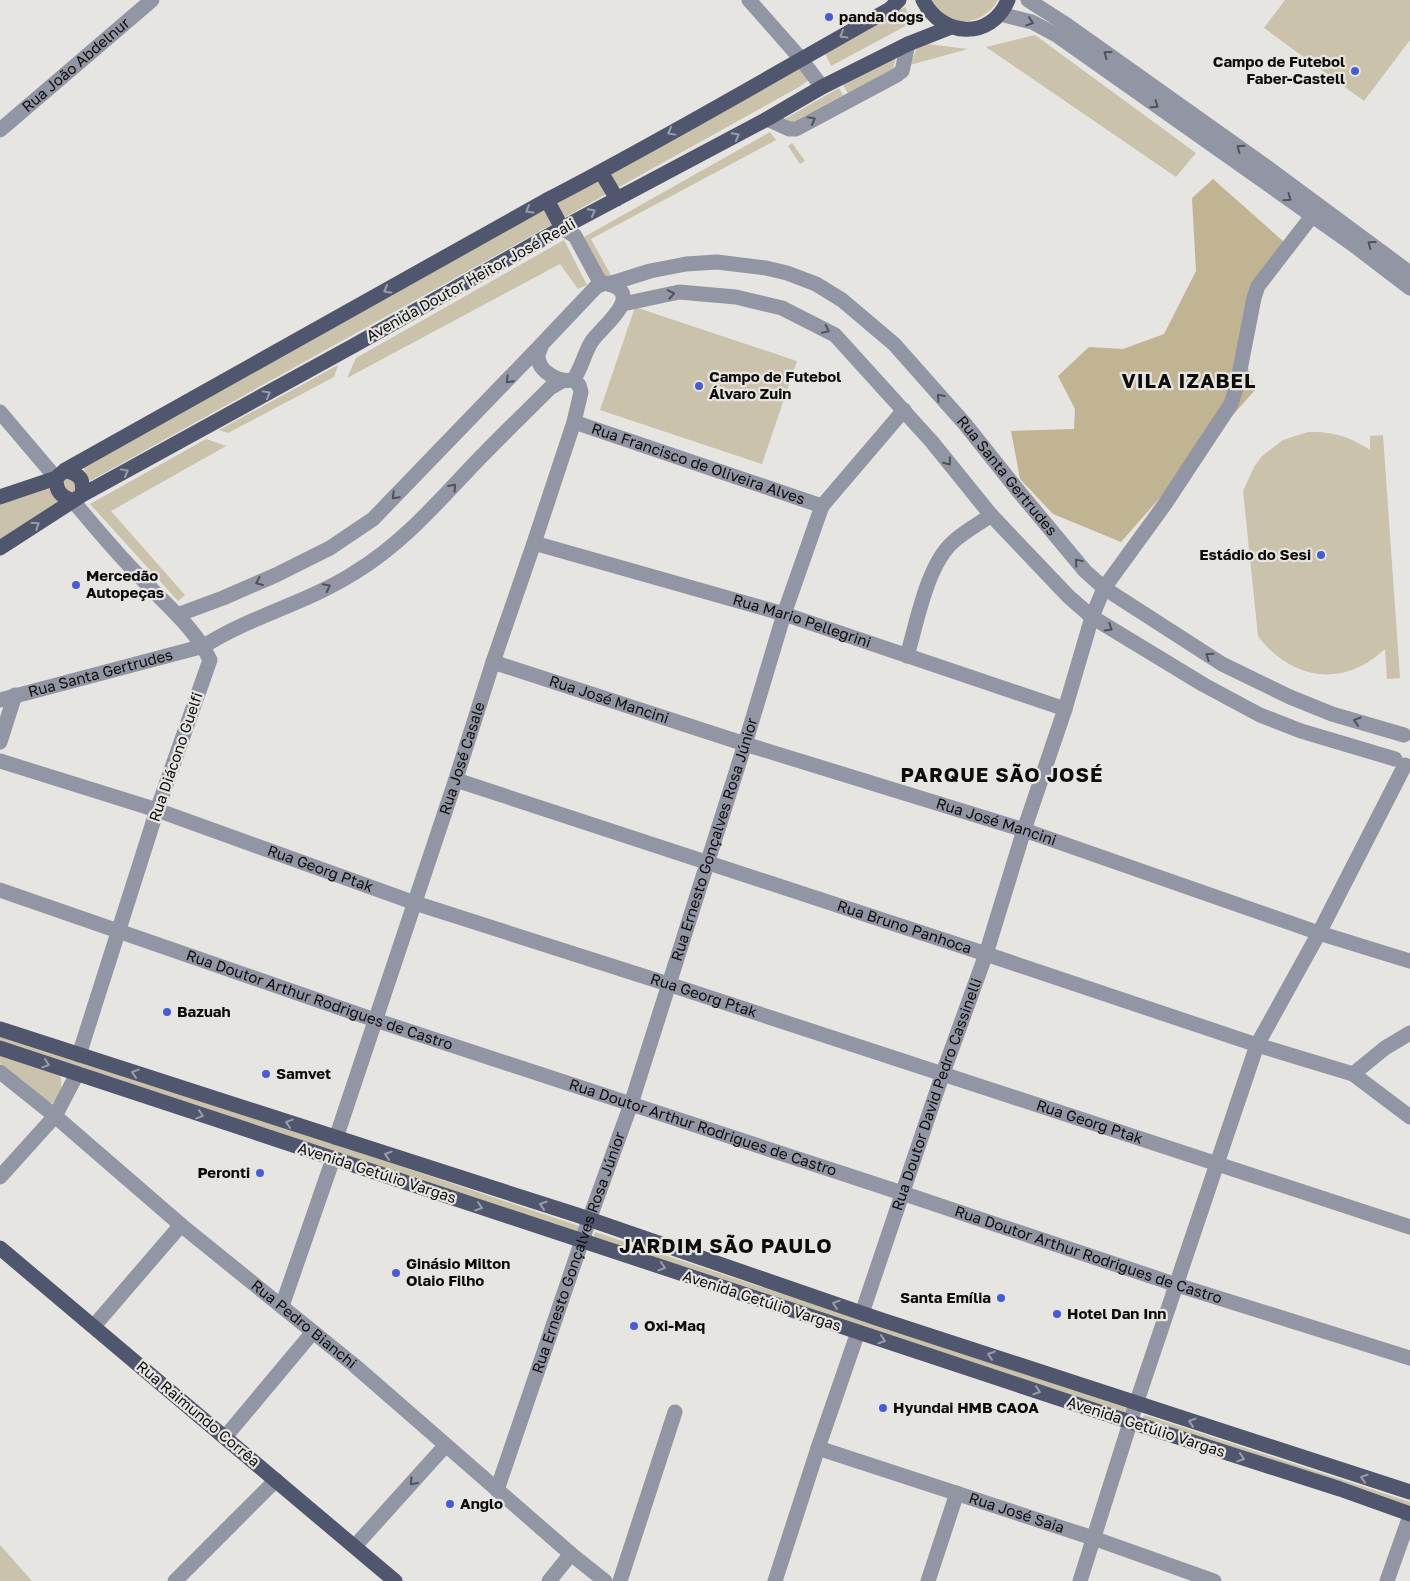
<svg xmlns="http://www.w3.org/2000/svg" width="1410" height="1581" viewBox="0 0 1410 1581" font-family="'Golos Text',sans-serif">
<rect width="100%" height="100%" fill="#e6e5e1"/>
<path fill="#cac2ab" d="M932,0H998C983,27 945,30 932,0Z
M1285,0H1410V40L1364,101L1264,28Z
M905,7L913,22L831,66L824,51Z
M1035,35L1196,153L1176,177L986,47Z
M919,43L968,49L910,65Z
M896,57L893,69L848,93L843,85Z
M798,68L810,79L799,87L90,481L83,467Z
M839,88L843,95L789,124L781,121Z
M770,132L776,140L591,239L613,279L603,280L584,237Z
M792,143L805,161L800,164L788,146Z
M564,240L587,285L578,289L560,264L347,378L356,358Z
M635,307L797,361L762,464L600,410Z
M338,365L334,377L228,433L219,430Z
M1308,432C1332,431 1351,437 1370,450V436L1383,435L1400,678L1387,679L1385,649C1378,655 1371,661 1363,665C1324,686 1283,670 1258,636L1243,491L1254,467L1262,456L1283,440Z
M206,439L226,446L111,511L185,595L178,601L90,504Z
M65,475L79,487L70,496L60,479Z
M54,479L69,501L0,547V499Z
M0,1032L579,1226V1232L0,1041Z
M0,1055L60,1075C64,1086 59,1097 51,1104L44,1103L0,1063Z
M595,1232L1127,1408L1126,1414L593,1237Z
M1145,1415L1410,1502V1508L1143,1420V1417Z
M0,1545L32,1581H0Z"/>
<path fill="#c0b493" d="M1213,179L1292,249L1261,285L1246,362L1255,390L1121,542L1053,514L1020,479L1011,431L1074,429L1075,409L1058,376L1089,347L1123,349L1164,334L1196,271L1192,198Z"/>
<g fill="none" stroke-linecap="round" stroke-linejoin="round">
<g stroke="#9296a4" stroke-width="15">
<path d="M749,0L801,59L822,87"/>
<path d="M1028,0L1067,25L1271,170L1410,273"/>
<path d="M1000,14L1032,22L1058,36L1351,243L1410,288"/>
<path d="M767,119L789,129H796L897,75L902,71L908,44"/>
<path id="s1" d="M0,130L152,0"/>
<path d="M562,228L575,236L601,284"/>
<path d="M605,283C648,293 603,325 592,341C584,353 582,368 573,380C560,383 538,372 538,356C538,353 541,348 542,344L596,287Z"/>
<path id="s2" d="M609,284L650,271L686,264L717,262L766,268L787,273L816,284L842,300L894,344L965,424L1020,493L1085,571L1104,588L1222,664L1290,697L1332,714L1404,735"/>
<path d="M623,304L679,292L736,297L782,308L835,335L932,442L991,515L1069,597L1092,617L1204,685L1260,715L1301,731L1395,759"/>
<path d="M0,412L56,478"/>
<path id="s3" d="M574,422L822,506"/>
<path d="M73,501C95,527 117,554 141,578C165,604 195,628 210,660L157,810L79,1055"/>
<path id="s4" d="M534,543L784,614L1065,709"/>
<path d="M177,615L223,598L276,575L330,548L373,519L542,344"/>
<path d="M907,656C917,622 927,565 953,542C965,531 979,524 991,515"/>
<path id="s5" d="M493,662L745,744L1024,830L1319,933L1410,961"/>
<path id="s6" d="M0,700L204,646C251,616 307,603 354,573C401,545 437,503 475,463C499,438 525,413 550,388L562,381"/>
<path d="M0,742L15,695"/>
<path id="s7" d="M0,761L157,810L415,903L668,984L1410,1227"/>
<path id="s8" d="M456,780L986,954L1257,1045L1353,1074L1410,1117"/>
<path id="s9" d="M0,890L375,1020L902,1193L1177,1285L1410,1358"/>
<path id="s10" d="M0,1072L55,1116L181,1225L354,1365L571,1554L605,1581"/>
<path d="M1353,1074L1385,1048L1410,1033"/>
<path id="s11" d="M336,1138L454,785L493,662L534,543L574,422L581,392L579,385L573,380"/>
<path d="M0,1177L55,1116L77,1074"/>
<path d="M282,1306L333,1159"/>
<path id="s12" d="M862,1313L943,1073L986,954L1024,830L1065,709L1092,617L1104,588L1165,504L1231,404L1237,385L1254,298L1258,286L1312,216"/>
<path d="M94,1326L181,1225"/>
<path d="M226,1436L313,1332"/>
<path id="s13" d="M818,1448L1093,1538L1214,1581"/>
<path id="s14" d="M497,1490L589,1220L631,1104L745,744L784,614L822,506L904,410"/>
<path d="M355,1546L445,1446"/>
<path d="M175,1581L276,1480"/>
<path d="M549,1581L571,1554"/>
<path d="M620,1581L675,1412"/>
<path d="M775,1581L818,1448L858,1332"/>
<path d="M928,1581L957,1493"/>
<path d="M1080,1581L1136,1404L1257,1045L1319,933L1405,765"/>
<path d="M1387,1581L1410,1516"/>
</g>
<path stroke="#4f566e" stroke-width="15" d="M923,0C941,37 991,41 1008,0
M601,172L617,199
M547,200L562,228
M65,470C81,475 84,479 82,495
M56,478C56,491 60,496 73,501
M0,497L56,478L65,470L547,200C663,140 776,73 890,9L899,0
M0,548L82,495L353,346L562,228L767,119L822,87L908,44L951,27
M0,1029L577,1215L876,1318L1410,1492
M0,1048L1118,1418L1340,1489L1410,1514
M0,1248L395,1581"/>
</g>
<defs><path id="oneway-chevron" d="M-2-3.5L2.5 0L-2 3.5" fill="none" stroke-width="1.6" stroke-linecap="round" stroke-linejoin="round" transform="scale(1.25)"/></defs>
<g stroke="#505258">
<use href="#oneway-chevron" transform="translate(1030 22) rotate(18)"/>
<use href="#oneway-chevron" transform="translate(1107 54) rotate(-144)"/>
<use href="#oneway-chevron" transform="translate(1155 105) rotate(35)"/>
<use href="#oneway-chevron" transform="translate(812 120) rotate(-29)"/>
<use href="#oneway-chevron" transform="translate(1240 148) rotate(-145)"/>
<use href="#oneway-chevron" transform="translate(1288 198) rotate(35)"/>
<use href="#oneway-chevron" transform="translate(1371 244) rotate(-144)"/>
<use href="#oneway-chevron" transform="translate(671 294) rotate(-11)"/>
<use href="#oneway-chevron" transform="translate(826 330) rotate(26)"/>
<use href="#oneway-chevron" transform="translate(509 380) rotate(133)"/>
<use href="#oneway-chevron" transform="translate(940 397) rotate(-132)"/>
<use href="#oneway-chevron" transform="translate(948 462) rotate(51)"/>
<use href="#oneway-chevron" transform="translate(453 487) rotate(-48)"/>
<use href="#oneway-chevron" transform="translate(395 496) rotate(135)"/>
<use href="#oneway-chevron" transform="translate(1078 562) rotate(-130)"/>
<use href="#oneway-chevron" transform="translate(259 582) rotate(156)"/>
<use href="#oneway-chevron" transform="translate(327 587) rotate(-27)"/>
<use href="#oneway-chevron" transform="translate(1109 628) rotate(31)"/>
<use href="#oneway-chevron" transform="translate(1209 656) rotate(-147)"/>
<use href="#oneway-chevron" transform="translate(1357 721) rotate(-163)"/>
<use href="#oneway-chevron" transform="translate(413 1482) rotate(132)"/>
</g>
<g stroke="#9a9ea8">
<use href="#oneway-chevron" transform="translate(843 35) rotate(150)"/>
<use href="#oneway-chevron" transform="translate(671 132) rotate(151)"/>
<use href="#oneway-chevron" transform="translate(736 136) rotate(-28)"/>
<use href="#oneway-chevron" transform="translate(529 210) rotate(150)"/>
<use href="#oneway-chevron" transform="translate(592 212) rotate(-28)"/>
<use href="#oneway-chevron" transform="translate(387 290) rotate(151)"/>
<use href="#oneway-chevron" transform="translate(267 394) rotate(-29)"/>
<use href="#oneway-chevron" transform="translate(125 472) rotate(-29)"/>
<use href="#oneway-chevron" transform="translate(36 525) rotate(-33)"/>
<use href="#oneway-chevron" transform="translate(46 1064) rotate(19)"/>
<use href="#oneway-chevron" transform="translate(135 1073) rotate(-162)"/>
<use href="#oneway-chevron" transform="translate(200 1115) rotate(18)"/>
<use href="#oneway-chevron" transform="translate(289 1123) rotate(-162)"/>
<use href="#oneway-chevron" transform="translate(388 1155) rotate(-162)"/>
<use href="#oneway-chevron" transform="translate(543 1205) rotate(-162)"/>
<use href="#oneway-chevron" transform="translate(479 1207) rotate(18)"/>
<use href="#oneway-chevron" transform="translate(662 1267) rotate(18)"/>
<use href="#oneway-chevron" transform="translate(836 1304) rotate(-161)"/>
<use href="#oneway-chevron" transform="translate(882 1340) rotate(18)"/>
<use href="#oneway-chevron" transform="translate(991 1355) rotate(-162)"/>
<use href="#oneway-chevron" transform="translate(1037 1391) rotate(18)"/>
<use href="#oneway-chevron" transform="translate(1192 1422) rotate(-162)"/>
<use href="#oneway-chevron" transform="translate(1241 1458) rotate(18)"/>
<use href="#oneway-chevron" transform="translate(1364 1478) rotate(-162)"/>
</g>
<g fill="#475cd0" stroke="#e6e5e1" stroke-width="2">
<circle cx="829" cy="17" r="5"/>
<circle cx="1355" cy="71" r="5"/>
<circle cx="699" cy="386" r="5"/>
<circle cx="1321" cy="555" r="5"/>
<circle cx="76" cy="585" r="5"/>
<circle cx="167" cy="1012" r="5"/>
<circle cx="266" cy="1074" r="5"/>
<circle cx="260" cy="1173" r="5"/>
<circle cx="396" cy="1273" r="5"/>
<circle cx="1001" cy="1298" r="5"/>
<circle cx="1057" cy="1314" r="5"/>
<circle cx="634" cy="1326" r="5"/>
<circle cx="883" cy="1408" r="5"/>
<circle cx="450" cy="1504" r="5"/>
</g>
<g text-anchor="middle" stroke-width="4.5" stroke-linejoin="round" paint-order="stroke">
<g font-size="15" font-weight="bold" fill="#0e0d0c" stroke="#e6e5e1" text-anchor="start">
<text x="839" y="22">panda dogs</text>
<text x="1345" y="67" text-anchor="end">Campo de Futebol<tspan x="1345" dy="17">Faber-Castell</tspan></text>
<text x="709" y="382">Campo de Futebol<tspan x="709" dy="17">Álvaro Zuin</tspan></text>
<text x="1311" y="560" text-anchor="end">Estádio do Sesi</text>
<text x="86" y="581">Mercedão<tspan x="86" dy="17">Autopeças</tspan></text>
<text x="177" y="1017">Bazuah</text>
<text x="276" y="1079">Samvet</text>
<text x="250" y="1178" text-anchor="end">Peronti</text>
<text x="406" y="1269">Ginásio Milton<tspan x="406" dy="17">Olaio Filho</tspan></text>
<text x="991" y="1303" text-anchor="end">Santa Emília</text>
<text x="1067" y="1319">Hotel Dan Inn</text>
<text x="644" y="1331">Oxi-Maq</text>
<text x="893" y="1413">Hyundai HMB CAOA</text>
<text x="460" y="1509">Anglo</text>
</g>
<g font-size="15" fill="#0e0d0c" stroke="#e6e5e1">
<text dy="5" stroke="none"><textPath href="#s1" startOffset="100">Rua João Abdelnur</textPath></text>
<text transform="translate(471 280) rotate(-29)" y="5">Avenida Doutor Heitor José Reali</text>
<text dy="5" stroke="none"><textPath href="#s3" startOffset="131">Rua Francisco de Oliveira Alves</textPath></text>
<text dy="5" stroke="none"><textPath href="#s2" startOffset="485">Rua Santa Gertrudes</textPath></text>
<text dy="5" stroke="none"><textPath href="#s4" startOffset="279">Rua Mario Pellegrini</textPath></text>
<text dy="5" stroke="none"><textPath href="#s6" startOffset="104">Rua Santa Gertrudes</textPath></text>
<text dy="5" stroke="none"><textPath href="#s5" startOffset="122">Rua José Mancini</textPath></text>
<text transform="translate(176 757) rotate(-71)" y="5">Rua Diácono Guelfi</text>
<text dy="5" stroke="none"><textPath href="#s11" startOffset="400">Rua José Casale</textPath></text>
<text dy="5" stroke="none"><textPath href="#s5" startOffset="528">Rua José Mancini</textPath></text>
<text dy="5" stroke="none"><textPath href="#s14" startOffset="686">Rua Ernesto Gonçalves Rosa Júnior</textPath></text>
<text dy="5" stroke="none"><textPath href="#s7" startOffset="338">Rua Georg Ptak</textPath></text>
<text dy="5" stroke="none"><textPath href="#s8" startOffset="472">Rua Bruno Panhoca</textPath></text>
<text dy="5" stroke="none"><textPath href="#s7" startOffset="742">Rua Georg Ptak</textPath></text>
<text dy="5" stroke="none"><textPath href="#s9" startOffset="338">Rua Doutor Arthur Rodrigues de Castro</textPath></text>
<text dy="5" stroke="none"><textPath href="#s12" startOffset="231">Rua Doutor David Pedro Cassinelli</textPath></text>
<text dy="5" stroke="none"><textPath href="#s7" startOffset="1148">Rua Georg Ptak</textPath></text>
<text dy="5" stroke="none"><textPath href="#s9" startOffset="742">Rua Doutor Arthur Rodrigues de Castro</textPath></text>
<text transform="translate(377 1173) rotate(18)" y="5">Avenida Getúlio Vargas</text>
<text dy="5" stroke="none"><textPath href="#s14" startOffset="251">Rua Ernesto Gonçalves Rosa Júnior</textPath></text>
<text dy="5" stroke="none"><textPath href="#s9" startOffset="1148">Rua Doutor Arthur Rodrigues de Castro</textPath></text>
<text transform="translate(762 1301) rotate(18)" y="5">Avenida Getúlio Vargas</text>
<text dy="5" stroke="none"><textPath href="#s10" startOffset="395">Rua Pedro Bianchi</textPath></text>
<text transform="translate(198 1414) rotate(40)" y="5">Rua Raimundo Corrêa</text>
<text transform="translate(1146 1427) rotate(18)" y="5">Avenida Getúlio Vargas</text>
<text dy="5" stroke="none"><textPath href="#s13" startOffset="209">Rua José Saia</textPath></text>
</g>
<g font-size="20" font-weight="bold" letter-spacing="1" fill="#0e0d0c" stroke="#e6e5e1">
<text x="1189" y="388">VILA IZABEL</text>
<text x="1002" y="782">PARQUE SÃO JOSÉ</text>
<text x="726" y="1253">JARDIM SÃO PAULO</text>
</g>
</g>
</svg>
